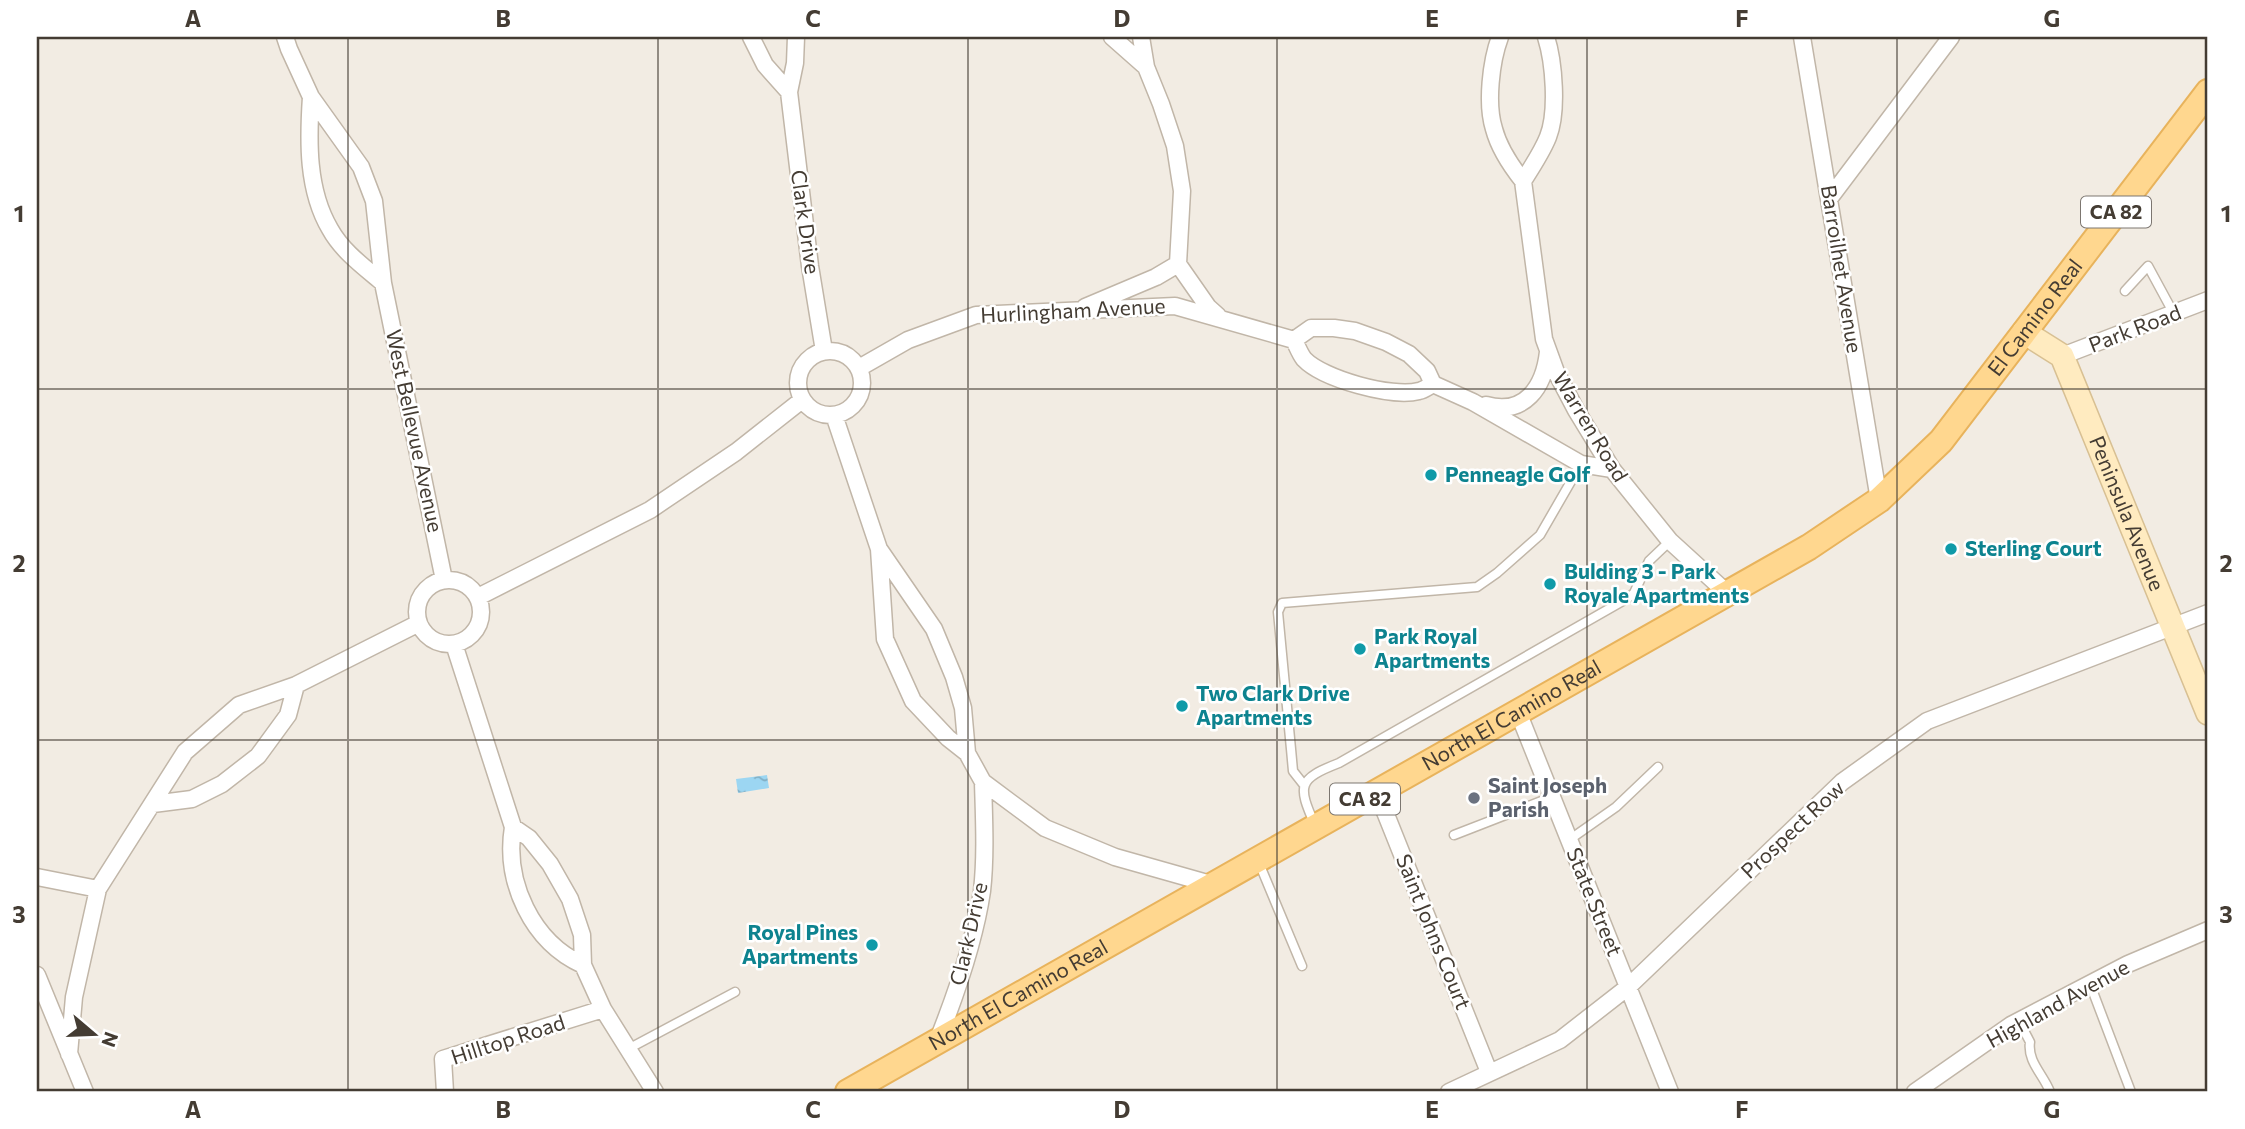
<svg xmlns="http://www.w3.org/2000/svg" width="2245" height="1129" viewBox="0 0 2245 1129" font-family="Commissioner,sans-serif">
<defs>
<pattern id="water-ripples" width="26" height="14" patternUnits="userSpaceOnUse" patternTransform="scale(1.75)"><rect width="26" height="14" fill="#9cd6f2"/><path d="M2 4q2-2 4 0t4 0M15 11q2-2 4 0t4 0" fill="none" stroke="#81afc5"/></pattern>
</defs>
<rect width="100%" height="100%" fill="#f2ece3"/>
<path fill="url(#water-ripples)" d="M767,775L769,788L738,793L736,779Z"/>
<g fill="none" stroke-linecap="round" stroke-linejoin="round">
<defs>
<path id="lane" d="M2125,291L2148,266L2174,314
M1304,785L1293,771L1291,749L1278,612L1282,603L1477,587L1497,573L1540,535L1581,464
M1315,825C1297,785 1298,779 1339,763L1628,598L1634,593L1649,561L1670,541
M1454,835L1552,797
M1569,840L1616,807L1658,767
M1259,863L1302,966
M2090,984L2131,1092
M2019,1021L2030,1042C2027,1062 2044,1075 2050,1092
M628,1049L735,992"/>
<path id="street" d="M285,37L289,49L311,97L361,167L374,201L383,283L444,580
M751,37L765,65L789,92
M796,37L795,63L789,92L810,266L824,351
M1112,37L1146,67
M1141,37L1146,67L1161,104L1175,146L1182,191L1178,264L1208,307L1218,316
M1500,37C1491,61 1486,104 1494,129C1499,148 1511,166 1523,181L1544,339L1556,372L1576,410L1612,469L1670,541L1727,593
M1802,37L1879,500
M311,97C308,141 307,190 330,229C342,251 364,267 383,283
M1523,181C1532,167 1542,152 1548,137C1558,112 1554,62 1546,37
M1829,199L1951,37
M1085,307L1156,277L1178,264
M1294,340L1311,328H1334L1355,331L1386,342L1409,354L1427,371L1433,384L1473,402L1581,464L1612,469
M798 383a32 32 0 1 1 64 0a32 32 0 1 1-64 0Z
M2062,356L2208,300
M859,368L908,340L976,315L1175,306L1294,340C1297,346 1300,354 1304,359C1323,379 1392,398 1419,391C1424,390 1429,386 1433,384
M1486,405C1525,416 1544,387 1548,352
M834,415L879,549L885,639L913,701L948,738L967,753
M879,549L934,629L954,677L963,708L967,753L983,782L1045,828L1115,857L1214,885
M417 612a32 32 0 1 1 64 0a32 32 0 1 1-64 0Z
M478,597L650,510L736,452L802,400
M454,644L513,827C504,882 532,942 583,965
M1518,712L1670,1092
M1377,792L1489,1072
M153,804L192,799L222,784L258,756L288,715L296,685
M513,827L529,838L550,864L570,899L582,935L583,965L603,1009L655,1092
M37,877L98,889
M37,975L85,1092
M937,1042C955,997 975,939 982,891C986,855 984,818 983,782
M69,1054L74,997L98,889L185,752L239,705L296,685L419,623
M445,1092L443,1059L603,1009
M1449,1092L1560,1040L1628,987L1842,782L1927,721L2208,613
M1915,1092L2011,1025L2128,964L2208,930"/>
<g id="secondary">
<path id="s1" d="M2024,332L2062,356L2208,713"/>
</g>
<g id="primary">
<path id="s2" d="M848,1092L1809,547L1879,500L1941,441L2208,92"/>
</g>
</defs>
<use href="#lane" stroke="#c1b6a8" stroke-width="11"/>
<use href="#street" stroke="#c1b6a8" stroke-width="19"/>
<use href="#secondary" stroke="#d8c093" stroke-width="26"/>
<use href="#primary" stroke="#e8b35c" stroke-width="28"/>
<use href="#lane" stroke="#fff" stroke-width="8"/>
<use href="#street" stroke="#fff" stroke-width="16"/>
<use href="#secondary" stroke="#ffebc0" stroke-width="23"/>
<use href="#primary" stroke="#ffd78f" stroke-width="24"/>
</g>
<path fill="none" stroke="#443c33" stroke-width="2" stroke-opacity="0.55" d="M348,37V1092M658,37V1092M968,37V1092M1277,37V1092M1587,37V1092M1897,37V1092M37,389H2208M37,740H2208"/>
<g fill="#0f9aa8" stroke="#fff" stroke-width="2.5">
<circle cx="1431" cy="475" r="7"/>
<circle cx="1951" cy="549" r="7"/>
<circle cx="1550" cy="584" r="7"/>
<circle cx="1360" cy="649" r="7"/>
<circle cx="1182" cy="706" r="7"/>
<circle cx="872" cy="945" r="7"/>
</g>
<circle fill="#6b7280" stroke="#fff" stroke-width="2.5" cx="1474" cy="798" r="7"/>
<g text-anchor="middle" stroke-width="5" stroke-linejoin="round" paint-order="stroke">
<g fill="#fff" stroke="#7c7670" stroke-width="2">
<rect x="2081" y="196.5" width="70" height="31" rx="5"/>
<rect x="1330" y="783.5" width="70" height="31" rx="5"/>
</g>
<g font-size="19" font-weight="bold" fill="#443c33">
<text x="2116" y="219">CA 82</text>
<text x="1365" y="806">CA 82</text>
</g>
<g font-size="21" fill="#443c33" stroke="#fff">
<text transform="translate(805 222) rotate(82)" y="7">Clark Drive</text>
<text transform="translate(1841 269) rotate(81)" y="7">Barroilhet Avenue</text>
<text transform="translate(1073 311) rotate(-3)" y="7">Hurlingham Avenue</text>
<text dy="7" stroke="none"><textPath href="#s2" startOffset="1430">El Camino Real</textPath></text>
<text transform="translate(2135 329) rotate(-21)" y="7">Park Road</text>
<text transform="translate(1590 427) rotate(59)" y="7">Warren Road</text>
<text transform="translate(414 431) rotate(78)" y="7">West Bellevue Avenue</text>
<text dy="7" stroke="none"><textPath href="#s1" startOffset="215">Peninsula Avenue</textPath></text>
<text dy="7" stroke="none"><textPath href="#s2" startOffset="763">North El Camino Real</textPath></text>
<text transform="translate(1793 830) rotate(-43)" y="7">Prospect Row</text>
<text transform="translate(1594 902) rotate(68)" y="7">State Street</text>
<text transform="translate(1433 932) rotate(68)" y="7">Saint Johns Court</text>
<text transform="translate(969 934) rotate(-77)" y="7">Clark Drive</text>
<text dy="7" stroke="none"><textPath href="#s2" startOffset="196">North El Camino Real</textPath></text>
<text transform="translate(2058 1004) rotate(-29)" y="7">Highland Avenue</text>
<text transform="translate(508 1040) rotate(-18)" y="7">Hilltop Road</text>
</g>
<g font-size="21" font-weight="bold" fill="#0d838f" stroke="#fff" text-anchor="start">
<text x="1445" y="482">Penneagle Golf</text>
<text x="1965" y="556">Sterling Court</text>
<text x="1564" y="579">Bulding 3 - Park<tspan x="1564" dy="24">Royale Apartments</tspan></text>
<text x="1374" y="644">Park Royal<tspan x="1374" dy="24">Apartments</tspan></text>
<text x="1196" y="701">Two Clark Drive<tspan x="1196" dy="24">Apartments</tspan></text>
<text x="858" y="940" text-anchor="end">Royal Pines<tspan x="858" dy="24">Apartments</tspan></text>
</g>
<g font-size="21" font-weight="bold" fill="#5b616d" stroke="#fff" text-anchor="start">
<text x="1488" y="793">Saint Joseph<tspan x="1488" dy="24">Parish</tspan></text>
</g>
</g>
<rect width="2245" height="1129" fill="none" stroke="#ffffff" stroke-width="77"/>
<g transform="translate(94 1034) rotate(109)" stroke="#ffffff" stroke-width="5" paint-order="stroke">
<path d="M0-5L12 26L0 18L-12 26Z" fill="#443c33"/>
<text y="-10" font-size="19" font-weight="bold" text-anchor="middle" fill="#443c33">N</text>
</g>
<rect x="38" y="38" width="2168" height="1052" fill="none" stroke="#443c33" stroke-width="2.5"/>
<g font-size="23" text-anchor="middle" font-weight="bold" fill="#443c33">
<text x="193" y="27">A</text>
<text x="503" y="27">B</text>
<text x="813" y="27">C</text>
<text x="1122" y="27">D</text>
<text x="1432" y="27">E</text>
<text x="1742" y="27">F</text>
<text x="2052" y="27">G</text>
<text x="19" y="222">1</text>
<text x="2226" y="222">1</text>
<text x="19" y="572">2</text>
<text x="2226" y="572">2</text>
<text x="19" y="923">3</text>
<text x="2226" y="923">3</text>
<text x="193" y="1118">A</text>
<text x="503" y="1118">B</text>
<text x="813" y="1118">C</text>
<text x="1122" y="1118">D</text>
<text x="1432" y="1118">E</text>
<text x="1742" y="1118">F</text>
<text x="2052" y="1118">G</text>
</g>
</svg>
